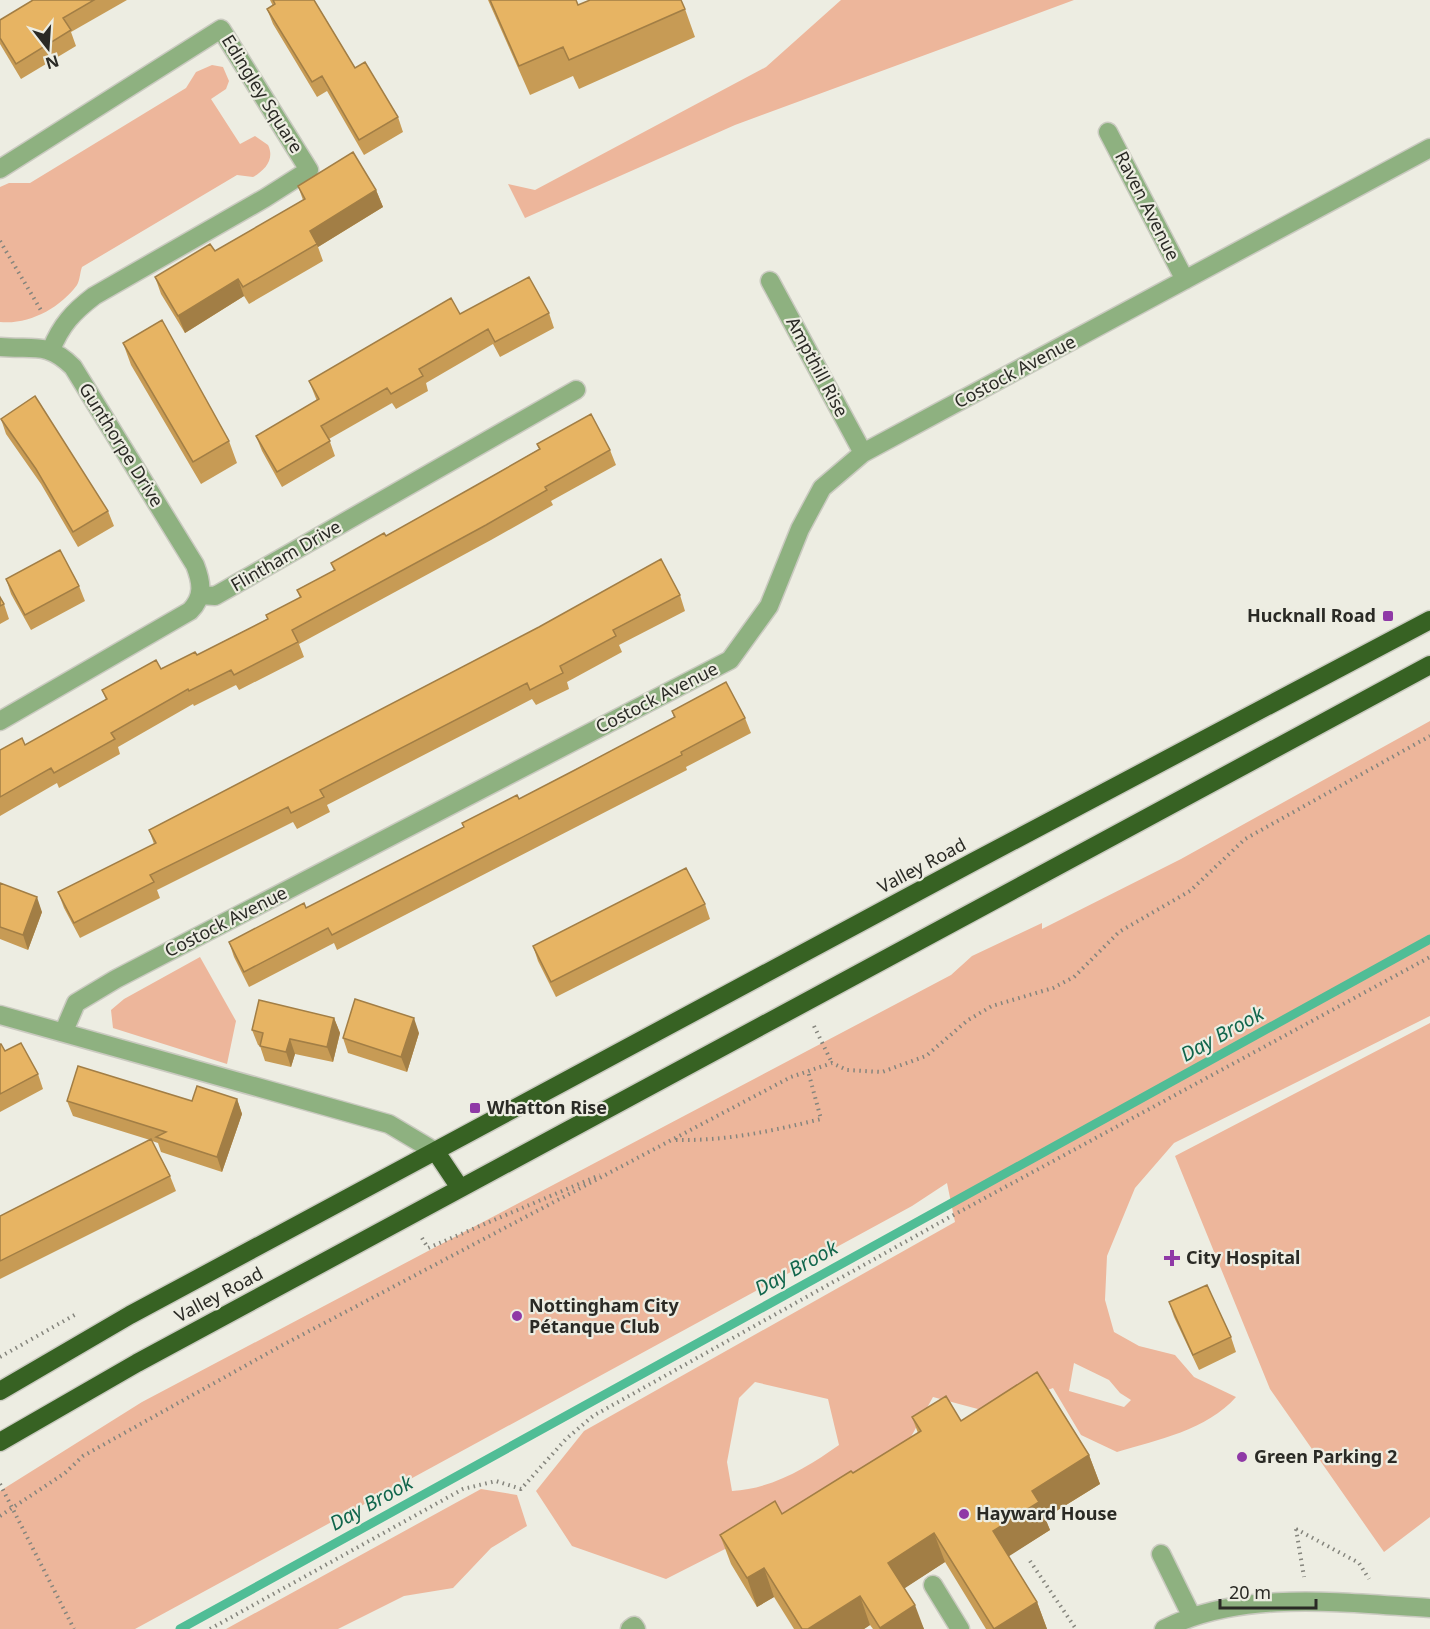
<svg xmlns="http://www.w3.org/2000/svg" width="1430" height="1629" viewBox="0 0 1430 1629" font-family="'Noto Sans',sans-serif">
<rect width="100%" height="100%" fill="#edede2"/>
<path fill="#edb69b" fill-rule="evenodd" d="M841,0H1074L735,125L525,218L508,184L535,190L766,67Z
M212,65L223,67L229,81L226,89L211,99L240,144L255,136L268,145C275,159 265,170 253,177L237,175L82,267C80,272 80,280 77,285C60,308 29,325 0,322V187L9,183H30L186,88L196,72Z
M1430,721V1016L1174,1143L1135,1188L1107,1256L1105,1300L1114,1332L1139,1346L1175,1355L1194,1377L1236,1397C1207,1430 1157,1440 1117,1452L1081,1435L1053,1388L989,1412L933,1397L907,1444L778,1522L666,1579L572,1546L536,1491L584,1431L955,1222L947,1183L912,1206L135,1629H0V1491L142,1402L951,975L972,956L1042,923V929L1181,859ZM1074,1363L1109,1380L1120,1393L1131,1400L1124,1407L1069,1391ZM755,1382L828,1399L839,1445C808,1467 772,1489 732,1491L727,1462L739,1398Z
M200,957L236,1021L227,1064L113,1028L111,1010L124,999Z
M1430,1023V1517L1384,1552L1270,1389L1175,1156Z
M481,1489L517,1495L527,1526L491,1548L453,1588L404,1596L338,1629H226Z"/>
<g fill="none" stroke-linecap="round" stroke-linejoin="round">
<path stroke="#50bd96" stroke-width="9" d="M180,1629L1430,939"/>
<defs>
<path id="minor" d="M1108,132L1185,280
M0,169L221,29L309,170L265,198L94,296C73,312 61,325 51,350
M770,281L863,453
M0,347C33,350 47,341 73,367L195,565C202,583 204,597 190,611L0,721
M200,595L215,596L576,390
M0,1015L389,1124L436,1152
M64,1031L76,1003L116,979L730,660L769,606L800,529L822,488L863,453L1430,148
M1161,1554L1191,1615
M933,1585L960,1629
M630,1629L634,1626L636,1629
M1164,1629C1242,1589 1345,1603 1430,1608"/>
<path id="highway" d="M436,1152L460,1188
M0,1391L130,1315L973,862L1430,620
M0,1442L137,1363L1430,665"/>
</defs>
<use href="#minor" stroke="#cacac0" stroke-width="21"/>
<use href="#highway" stroke="#cacac0" stroke-width="21"/>
<path stroke="#85857d" stroke-width="4" stroke-dasharray="1.5 4.5" stroke-linecap="butt" d="M0,241L42,312
M814,1026L832,1063
M676,1140C727,1141 772,1131 821,1119L808,1071
M422,1238L428,1248L600,1175
M0,1357L78,1313
M0,1484L74,1629
M0,1516L65,1473L83,1456L279,1347L791,1077L832,1063L847,1070L882,1072L926,1056L968,1020L992,1006L1053,988L1074,977L1119,932L1190,891L1245,839L1430,736
M1296,1529L1359,1563L1369,1579
M1296,1529L1304,1577
M1030,1561L1076,1629
M210,1629L463,1489L496,1481L521,1489L566,1439L593,1416L948,1218L1430,957"/>
<use href="#minor" stroke="#8eb180" stroke-width="18"/>
<use href="#highway" stroke="#376223" stroke-width="18"/>
</g>
<path fill="#c79b55" d="M33,0H127L71,32L76,46L21,79L0,44V20Z
M270,0H314L355,68L398,117L403,132L364,155L327,91L317,97L273,24L267,9L273,6Z
M488,0H576L578,5L685,9L695,37L579,89L573,76L530,95Z
M298,186L376,190L383,207L318,247L323,261L249,304L244,296L185,333L161,294L155,277L215,251L303,200Z
M549,313L554,328L500,357L493,344L426,383L428,391L396,409L392,403L329,439L335,456L282,487L262,451L256,436L317,401L309,381L460,314Z
M123,343L229,441L237,463L201,484L131,365Z
M1,419L108,511L114,526L78,547L41,484L6,434Z
M537,444L610,450L616,465L551,501L553,505L491,540L299,644L304,657L239,690L236,685L194,706L193,704L118,747L120,754L59,788L57,783L0,816V750L25,745L106,700L102,690L197,655L267,619L266,615L300,598L297,590L334,571L331,563L386,536L475,486L539,449Z
M6,579L79,586L85,601L31,630L11,594Z
M680,595L685,611L619,645L622,652L567,682L569,689L536,705L532,699L327,805L330,812L297,829L293,822L157,890L160,898L80,938L64,908L58,892L154,844L149,830Z
M0,597L4,604L9,619L0,624Z
M672,711L745,718L751,733L686,767L687,770L337,950L334,943L249,987L234,957L229,942L306,908L464,827L462,823L519,799L674,718Z
M0,883L42,912L28,950L0,939Z
M705,904L710,919L556,997L538,961L533,946Z
M334,1018L340,1033L333,1062L295,1054L291,1067L265,1061L260,1046L258,1045L252,1030Z
M419,1033L407,1072L348,1053L343,1038Z
M0,1044L5,1051L38,1074L43,1089L0,1112Z
M237,1099L242,1114L222,1172L161,1152L158,1143L152,1141L170,1176L176,1191L0,1279V1216L150,1140L73,1116L67,1101H192Z
M1169,1302L1231,1337L1236,1352L1199,1370L1174,1317Z
M912,1417L961,1421L1089,1455L1100,1484L1045,1518L1050,1530L1008,1556L1037,1602L1047,1629H986L945,1562L904,1588L924,1629H873L870,1625L864,1629H794L774,1597L757,1607L731,1564L720,1535L782,1514L853,1473L918,1433Z"/>
<path fill="#a27e45" d="M376,190L383,207L318,247L310,231Z
M238,279L244,296L185,333L178,316Z
M37,897L42,912L28,950L23,935Z
M334,1018L340,1033L333,1062L327,1047Z
M414,1018L419,1033L407,1072L401,1057Z
M290,1039L295,1054L291,1067L286,1052Z
M237,1099L242,1114L222,1172L217,1157Z
M1089,1455L1100,1484L1045,1518L1050,1530L1003,1560L993,1531L1032,1491Z
M934,1533L945,1562L899,1592L888,1563Z
M764,1568L774,1597L757,1607L747,1578Z
M860,1596L870,1625L864,1629H808Z
M1037,1602L1047,1629H994Z
M915,1605L924,1629H880V1628Z"/>
<path fill="#e7b463" stroke="#a27e45" stroke-width="1.5" d="M33,0H94L63,18L71,30L16,64L0,38V20Z
M273,0H314L355,68L365,62L398,117L359,140L322,76L312,82L267,9L275,4Z
M490,0H576L578,5L590,0H681L685,9L569,60L563,47L519,66Z
M353,152L376,190L310,231L317,244L243,287L238,279L178,316L155,277L210,244L215,251L305,199L298,186Z
M529,277L549,313L495,342L488,329L419,369L423,376L391,394L387,388L321,426L330,441L277,472L256,436L319,399L309,381L451,298L460,314Z
M162,320L229,441L193,462L123,343Z
M35,396L108,511L73,532L36,469L1,419Z
M591,414L610,450L545,487L547,490L486,525L292,630L298,642L234,675L231,670L189,691L188,689L111,733L115,739L54,773L51,768L0,797V750L22,738L25,745L107,699L102,690L156,660L161,669L195,652L197,655L268,619L266,615L301,597L297,590L335,570L331,563L384,533L386,536L475,486L540,449L537,444Z
M60,550L79,586L25,615L6,579Z
M661,559L680,595L613,630L616,636L560,666L563,673L530,690L527,683L320,790L324,797L291,813L288,807L150,875L154,882L74,923L58,892L156,843L149,830L539,627Z
M0,597L4,604L0,606Z
M726,682L745,718L681,752L682,755L332,935L328,928L244,972L229,942L304,903L306,908L464,827L462,823L517,795L519,799L573,771L675,717L672,711Z
M686,868L705,904L551,982L533,946Z
M0,883L37,897L23,935L0,927Z
M355,999L414,1018L401,1057L343,1038Z
M259,1000L334,1018L327,1047L290,1039L286,1052L260,1046L263,1033L252,1030Z
M21,1043L38,1074L0,1094V1044H1L5,1051Z
M78,1066L192,1101L197,1086L237,1099L217,1157L156,1137L166,1132L67,1101Z
M151,1139L170,1176L0,1261V1216Z
M1207,1285L1231,1337L1193,1355L1169,1302Z
M1037,1372L1089,1455L1032,1491L1039,1502L993,1531L1037,1602L994,1629L934,1533L888,1563L915,1605L880,1628L860,1596L808,1629H802L764,1568L747,1578L720,1535L775,1501L782,1514L851,1471L853,1473L921,1431L912,1417L946,1396L961,1421Z"/>
<g fill="#8f39a6" stroke="#edede2" stroke-width="2">
<rect x="1382" y="610" width="12" height="12" rx="3"/>
<rect x="469" y="1102" width="12" height="12" rx="3"/>
<path d="M1169 1249h6v6h6v6h-6v6h-6v-6h-6v-6h6z"/>
<circle cx="517" cy="1316" r="6"/>
<circle cx="1242" cy="1457" r="6"/>
<circle cx="964" cy="1514" r="6"/>
</g>
<g text-anchor="middle" stroke-width="4.5" stroke-linejoin="round" paint-order="stroke">
<g font-size="18" fill="#2a2a25" stroke="#edede2">
<text transform="translate(262 94) rotate(58)" y="6">Edingley Square</text>
<text transform="translate(1147 206) rotate(63)" y="6">Raven Avenue</text>
<text transform="translate(817 367) rotate(62)" y="6">Ampthill Rise</text>
<text transform="translate(1015 372) rotate(-28)" y="6">Costock Avenue</text>
<text transform="translate(121 445) rotate(58)" y="6">Gunthorpe Drive</text>
<text transform="translate(286 556) rotate(-30)" y="6">Flintham Drive</text>
<text transform="translate(657 698) rotate(-27)" y="6">Costock Avenue</text>
<text transform="translate(922 866) rotate(-28)" y="6">Valley Road</text>
<text transform="translate(226 922) rotate(-27)" y="6">Costock Avenue</text>
<text transform="translate(219 1295) rotate(-28)" y="6">Valley Road</text>
</g>
<g font-size="18" font-weight="bold" fill="#2a2a25" stroke="#edede2" text-anchor="start">
<text x="1376" y="622" text-anchor="end">Hucknall Road</text>
<text x="487" y="1114">Whatton Rise</text>
<text x="1186" y="1264">City Hospital</text>
<text x="529" y="1312">Nottingham City<tspan x="529" dy="21">Pétanque Club</tspan></text>
<text x="1254" y="1463">Green Parking 2</text>
<text x="976" y="1520">Hayward House</text>
</g>
<g font-size="20" font-style="italic" fill="#11664c" stroke="#edede2">
<text transform="translate(1222 1034) rotate(-29)" y="7">Day Brook</text>
<text transform="translate(796 1268) rotate(-29)" y="7">Day Brook</text>
<text transform="translate(371 1503) rotate(-29)" y="7">Day Brook</text>
</g>
</g>
<g transform="translate(48 48) rotate(163)" stroke="#edede2" stroke-width="4.5" paint-order="stroke">
<path d="M0-4.5L10 22L0 15L-10 22Z" fill="#2a2a25"/>
<text y="-9" font-size="16" font-weight="bold" text-anchor="middle" fill="#2a2a25">N</text>
</g>
<path d="M1220 1599v9h96v-9" fill="none" stroke="#2a2a25" stroke-width="3"/>
<text x="1229" y="1599" font-size="18" fill="#2a2a25" stroke="#edede2" stroke-width="4.5" paint-order="stroke">20 m</text>
</svg>
